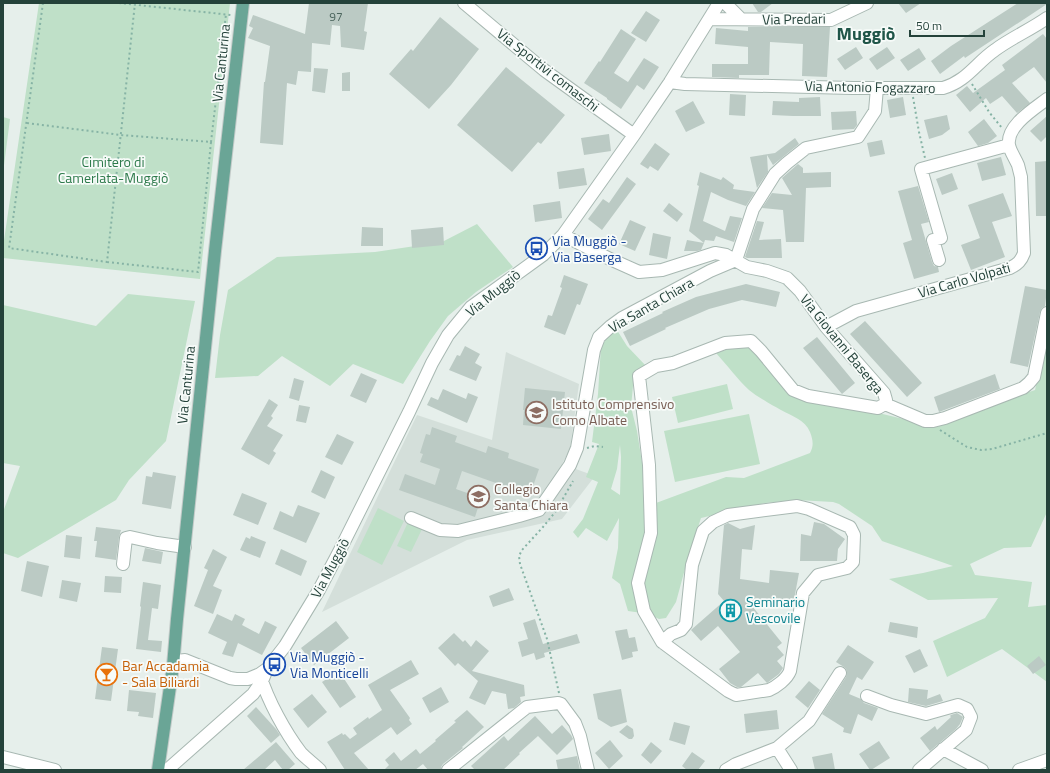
<svg xmlns="http://www.w3.org/2000/svg" width="1050" height="773" viewBox="0 0 1050 773" font-family="'Titillium Web',sans-serif">
<rect width="100%" height="100%" fill="#e6efeb"/>
<path fill="#d4dfda" d="M506,352L579,384L570,449L562,464L595,476L562,519L467,540L322,612L417,415L492,440Z"/>
<path fill="#bfe0c8" fill-rule="evenodd" d="M39,3H230L200,279L3,258V247Z
M3,117L10,119L3,173Z
M477,224L513,267L476,292L448,316L430,341L403,384L353,364L330,386L282,356L258,376L215,378L220,335L228,290L277,257L375,252L442,242Z
M128,294L195,301L166,441L129,480L116,500L18,558L3,553V512L20,466L3,463V305L96,326Z
M615,327L627,346L647,367L635,380L633,386L631,407L637,431L644,475L656,503L726,477L744,478L810,453C814,446 813,440 810,432C805,420 792,416 781,410C773,406 756,396 749,390C738,380 727,365 716,353L742,345L753,347L778,380L870,411L937,427L948,423L954,418L1035,390L1047,335V512L1031,547L1004,548L970,564L975,575L1032,582L1028,607L1047,605V682L1002,649L947,677L933,641L985,618L998,598L928,600L889,579L923,573L953,566L882,541L872,526L839,504L833,502L797,500L765,503L701,518L688,558L676,602L666,618L659,619L649,614L628,611L620,584L612,578L618,548L619,518L607,541L586,528L578,538L573,532L583,519L598,482L586,477L599,444L592,442L598,394L601,346ZM620,445L621,457L620,495L611,489L617,469Z
M727,384L733,409L678,423L672,397Z
M749,414L760,464L675,482L664,431Z
M378,508L404,521L382,565L357,552Z
M409,520L423,527L411,552L397,546Z"/>
<path fill="#bbcac4" d="M309,3H368L364,31L367,32L364,50L341,47L340,26L332,25L330,45L312,43L311,72L298,71L296,85L287,83L283,145L260,143L264,82H265L270,46L248,38L253,28L249,26L253,15L305,34Z
M752,3H773L761,12H758Z
M898,3H921L906,13Z
M1018,3L1047,4L965,58L964,56L940,74L931,61L951,46Z
M646,11L660,20L646,42L631,33Z
M440,17L479,49L451,85L429,109L389,74L411,49L413,51Z
M748,27H830L827,77L802,76L803,44L770,42L769,75H739V78L712,77V64H748V47L715,44L716,28L748,31Z
M621,29L636,39L614,73L628,82L644,58L659,67L644,90L637,85L621,109L607,99V98L584,83L599,61L600,62Z
M1043,34L1047,39V83L1034,67L1012,83L1030,103L1017,113L1002,96L990,104L986,98L970,112L956,95L967,86L973,93L1005,70L1002,65Z
M856,47L863,58L845,70L837,59Z
M887,47L895,58L877,70L869,59Z
M919,48L926,59L908,71L900,60Z
M506,67L565,115L541,144L538,142L512,172L457,125Z
M314,68L328,69L325,93L312,91Z
M350,72V91H342V73Z
M730,94L746,95L745,116L729,115Z
M820,97L821,116H793L772,115L773,101L799,102V98Z
M903,97L906,115L890,118L887,100Z
M693,101L705,123L686,132L675,111Z
M856,111L857,125L854,129L832,130L831,112Z
M947,115L950,129L942,135L929,139L924,120Z
M1047,116V136L1041,142L1030,131Z
M984,119L997,136L988,143L978,146L968,132Z
M609,134L611,151L584,155L581,138Z
M795,138L799,144L773,165L767,155L768,172L757,188L750,157L775,153Z
M882,140L885,154L870,157L867,143Z
M655,143L670,154L658,171L650,166L648,169L640,164Z
M1001,157L1006,175L982,181L977,163Z
M1047,161V216H1036L1035,162Z
M798,164L803,168V173L831,172V187L806,188L804,242H786L783,210L762,208L772,193L792,195L782,178Z
M584,168L587,185L559,189L557,172Z
M700,172L721,180L723,177L734,185L733,189L755,192L746,206L728,200L711,192L703,221L725,231L730,216L742,218L734,242L716,236L714,241L705,240L704,243L689,231L699,186L697,185Z
M952,173L958,189L942,195L936,179Z
M627,177L636,184L602,230L588,219L603,199L609,203Z
M918,186L929,222L921,224L932,262L934,266L938,267L939,272L914,279L903,243L912,240L898,191Z
M1003,193L1012,216L992,222L1005,257L971,270L961,245L980,238L968,205Z
M560,201L562,218L535,222L533,205Z
M669,203L683,214L677,222L663,211Z
M630,220L646,227L635,251L619,244Z
M757,221L764,222L759,240L781,239L782,258H747L745,257Z
M362,227L383,228V246H361Z
M443,227L444,245L412,248L411,230Z
M653,233L671,237L667,259L649,255Z
M687,240L704,243L701,250L697,251H684Z
M564,275L588,284L580,305L577,304L565,335L544,327L548,315L552,316L562,288L560,287Z
M746,284L780,292L776,307L742,300L709,309L665,328L666,329L630,346L623,332L663,313L662,312L696,297Z
M1025,286L1047,290L1045,306L1042,308L1040,312L1028,367L1010,363Z
M865,321L922,383L907,397L850,334Z
M817,337L855,383L842,394L803,348Z
M465,346L480,354L475,363L482,367L476,381L449,370L457,355L460,356Z
M361,373L377,380L366,403L350,396Z
M995,374L1000,389L939,412L934,397Z
M294,378L304,381L299,401L289,398Z
M525,388L565,392L561,429L523,425L524,410H523Z
M443,389L466,399L468,393L478,397L467,423L427,405L431,397L438,400Z
M269,399L278,405L271,416L273,418L267,426L283,435L273,451L276,453L269,465L241,449Z
M299,405L310,407L306,423L296,421Z
M432,427L457,436L455,442L486,453L488,446L509,453L508,458L539,469L530,495L462,471L456,489L481,498L475,517L399,490L405,474L435,485L440,469L420,462L423,454L420,453L426,434L430,435Z
M337,434L354,442L342,465L325,457Z
M321,470L335,477L325,499L311,492Z
M153,472L176,476L171,509L142,504L146,476L152,477Z
M242,493L267,503L258,525L233,515Z
M298,505L320,513L306,543L273,529L280,511L293,517Z
M814,522L824,524L845,539L838,549L837,561H800L801,534L811,536Z
M728,523L740,529L755,525L752,550L742,549L740,579L769,583L770,570L799,573L793,605L748,601L782,643L777,647L784,655L777,661L783,668L779,674L767,683L758,673L741,687H737L730,683L719,669L740,652L718,626L701,641L691,630L724,601L718,594L724,525Z
M96,527L121,530L119,537L116,560L95,557L97,541H94Z
M66,535L82,537L80,559L64,557Z
M251,536L266,542L260,558L240,550L246,537L250,539Z
M145,548L163,552L161,564L142,561Z
M213,549L227,557L213,586L222,590L213,614L194,606L208,570L204,568Z
M281,549L307,561L301,576L275,564Z
M27,561L49,566L42,597L21,591Z
M105,576L122,577L121,593L104,592Z
M62,580L81,583L77,602L59,598Z
M143,582L161,585L158,609L152,608L148,640L162,641L161,652L136,649L141,607L140,606Z
M509,588L514,600L493,607L489,596Z
M217,614L232,621L235,614L245,619L242,625L259,634L265,621L277,627L262,655L238,643L233,657L222,654L227,642L208,633Z
M535,619L543,644L577,634L580,643L544,653L545,657L536,660L534,653L522,657L518,642L528,639L523,623Z
M336,621L349,638L314,665L301,648Z
M890,622L918,627L917,638L888,632Z
M627,629L629,638L635,637L638,651L632,652L633,657L622,660L615,631Z
M454,633L463,642L465,640L471,647L476,640L489,651L472,671L524,685L525,696L520,697L521,702L514,708L508,709L506,694L492,691L485,705L469,698L478,681L458,663L455,666L438,648Z
M848,645L874,662L862,680L857,677L849,694L861,699L864,703L878,708L872,721L858,714L851,734L843,732L844,728L822,714L846,677L847,673L846,669L844,667L836,662Z
M102,647L118,649L111,701L95,699Z
M920,649L928,666L914,673L905,656Z
M1039,656L1046,665L1033,674L1027,666Z
M411,660L419,674L390,690L410,718L409,720L412,724L397,735L391,727L354,753L369,770H345L327,742L342,733L343,735L345,734L350,739L357,734L353,728L368,717L369,719L382,710L368,685Z
M339,671L356,697L340,708L322,682Z
M809,681L820,690L808,708L795,697Z
M441,687L449,702L430,713L422,698Z
M909,688L928,690L927,699L940,694L943,701L926,706L908,702Z
M621,689L627,722L611,727L598,719L593,694Z
M129,690L156,693L153,718L138,716L139,712L127,711Z
M312,694L327,712L308,728L293,709Z
M256,707L276,729L280,735L271,743L247,716Z
M467,710L484,727L462,747L463,748L443,764L441,767V770H428L423,764L415,770H384L389,765L385,760L394,752L401,761L416,749L420,754L436,741L435,740L456,722L454,721Z
M777,710L779,729L746,733L744,714Z
M957,713L963,717L960,724L956,729L930,751L920,738L935,726L937,730L951,717L950,716L951,715Z
M535,716L552,734L562,725L571,735L573,739L557,755L538,736L519,753L520,754L503,770H475L471,766L504,736L508,741Z
M674,722L690,726L685,745L669,740Z
M627,725L633,729L634,736L632,739H629L619,732Z
M610,740L623,756L609,769L595,753Z
M879,741L890,758L871,770H870L859,754Z
M276,742L295,764L288,770H283L275,760L264,770H243Z
M651,742L662,751L651,764L641,755Z
M692,752L705,761L698,770H687L682,766Z
M832,753L835,770H815L812,757Z
M577,756L580,770H558L556,760Z"/>
<g fill="none" stroke-linecap="round" stroke-linejoin="round">
<defs>
<path id="minor" d="M464,3L544,70L634,135
M725,3L741,19
M709,19L831,20L867,3
M670,82L685,84L853,88H943C967,81 976,63 995,50C1011,38 1030,30 1047,18
M563,235L610,259L639,272L662,270L715,253L726,255L747,267L767,271L787,278L800,291L826,327L884,393L886,400L885,404L878,408L808,396L793,390L761,351L751,341L725,343L673,363L656,366L639,376L649,465L651,533L638,583L644,611L662,642L728,691L736,695L769,690C776,687 787,679 790,671L803,593L818,575L847,568L853,562L854,535L850,527L809,509L797,506L728,515L713,522L703,531L692,565L686,624L681,630L671,634L662,642
M939,260L933,240L941,238L921,169L1009,145
M826,327L856,311L1010,268C1018,264 1021,261 1024,253L1021,177C1020,173 1019,169 1018,165C1015,158 1010,151 1009,145C1006,126 1034,109 1047,99
M885,404L925,421H933L945,418L1023,388L1029,383L1034,377L1047,313
M411,518L440,530L458,531L519,516L539,510L570,465L577,448L594,350L599,337L611,326L622,318L710,271L736,260L753,209L775,174L787,163L806,148L858,137L875,111L877,88
M123,564L126,538L130,537L157,543L185,547
M173,666C176,662 180,660 185,660L230,678L236,679H248L260,674L267,669L285,646L319,590L340,550L409,412L432,363L448,335L471,307L543,255L563,235L634,135L670,82L719,3
M260,675C268,701 285,732 301,753C307,759 314,764 320,770
M867,696L891,705L926,714L958,705L967,709L971,717L966,730L919,770
M561,704L575,723L580,736L588,770
M777,748L791,770
M943,749L982,770
M3,757L55,770
M167,770L253,694L262,681L267,669
M448,770L527,707L558,703L561,704
M726,770L736,764L777,748L809,721L840,673
M1019,770L1047,760"/>
<path id="major" d="M158,770L173,666L177,619L215,251L243,3"/>
</defs>
<use href="#minor" stroke="#a8b8b2" stroke-width="14"/>
<use href="#major" stroke="#c2cac8" stroke-width="14"/>
<path stroke="#86b3a5" stroke-width="2" stroke-dasharray="2 3" stroke-linecap="butt" d="M43,3L9,248L107,262L135,3
M119,3L231,15
M972,84L989,112L1002,128
M913,97L919,132L925,158
M27,123L121,135L211,142L226,14
M107,262L198,272L211,142
M940,430L967,447L981,450L992,449L1047,433
M587,448L595,446L603,447
M559,693L547,639L520,564L519,556L522,550L543,527L556,511L573,481"/>
<use href="#minor" stroke="#fff" stroke-width="12"/>
<use href="#major" stroke="#6aa596" stroke-width="12"/>
</g>
<defs>
<symbol id="bus-ring" viewBox="-11 -11 22 22"><circle r="9.5" fill="#f7fbf9" stroke="#1a4fb4" stroke-width="1.5"/><path d="M-5-6H5V4H4V6H2V4H-2V6H-4V4H-5ZM-3.5-4V0h7V-4ZM-3.5 1.2v1.5H-2V1.2ZM2 1.2v1.5H3.5V1.2Z" fill="#1a4fb4"/></symbol>
<symbol id="school-ring" viewBox="-11 -11 22 22"><circle r="9.5" fill="#f7fbf9" stroke="#8d6e63" stroke-width="1.5"/><path d="M0-5L7-2L0 1L-7-2ZM-4 1L0 2.5L4 1V4Q0 6-4 4Z" fill="#8d6e63"/></symbol>
<symbol id="building-ring" viewBox="-11 -11 22 22"><circle r="9.5" fill="#f7fbf9" stroke="#0f9aa8" stroke-width="1.5"/><path d="M-4-6H4V6H1V3H-1V6H-4ZM-2.5-4.3h1.7v1.8h-1.7ZM.8-4.3h1.7v1.8H.8ZM-2.5-1h1.7V.8h-1.7ZM.8-1h1.7V.8H.8Z" fill="#0f9aa8"/></symbol>
<symbol id="bar-ring" viewBox="-11 -11 22 22"><circle r="9.5" fill="#f7fbf9" stroke="#e8710a" stroke-width="1.5"/><path d="M-6-5H6L.8 .8V4.5H3.5V6h-7V4.5H-.8V.8Z" fill="#e8710a"/></symbol>
</defs>
<g fill-rule="evenodd">
<use href="#bus-ring" x="524" y="236" width="25" height="25"/>
<use href="#school-ring" x="524" y="400" width="25" height="25"/>
<use href="#school-ring" x="466" y="484" width="25" height="25"/>
<use href="#building-ring" x="718" y="598" width="25" height="25"/>
<use href="#bus-ring" x="262" y="652" width="25" height="25"/>
<use href="#bar-ring" x="94" y="662" width="25" height="25"/>
</g>
<g text-anchor="middle" stroke-width="3.5" stroke-linejoin="round" paint-order="stroke">
<g font-size="12" fill="#4a645c">
<text x="336" y="21">97</text>
</g>
<g font-size="14" fill="#24423a" stroke="#f7fbf9">
<text transform="translate(794 19) rotate(-1)" y="5">Via Predari</text>
<text transform="translate(221 63) rotate(-84)" y="5">Via Canturina</text>
<text transform="translate(548 70) rotate(38)" y="5">Via Sportivi comaschi</text>
<text transform="translate(870 87) rotate(1)" y="5">Via Antonio Fogazzaro</text>
<text transform="translate(964 280) rotate(-16)" y="5">Via Carlo Volpati</text>
<text transform="translate(493 293) rotate(-39)" y="5">Via Muggiò</text>
<text transform="translate(651 305) rotate(-30)" y="5">Via Santa Chiara</text>
<text transform="translate(842 344) rotate(51)" y="5">Via Giovanni Baserga</text>
<text transform="translate(186 385) rotate(-84)" y="5">Via Canturina</text>
<text transform="translate(330 568) rotate(-62)" y="5">Via Muggiò</text>
</g>
<g font-size="14" fill="#2d7a4b" stroke="#f7fbf9">
<text x="113" y="167">Cimitero di<tspan x="113" dy="16">Camerlata-Muggiò</tspan></text>
</g>
<g font-size="14" fill="#164399" stroke="#f7fbf9" text-anchor="start">
<text x="552" y="246">Via Muggiò -<tspan x="552" dy="16">Via Baserga</tspan></text>
<text x="290" y="662">Via Muggiò -<tspan x="290" dy="16">Via Monticelli</tspan></text>
</g>
<g font-size="14" fill="#785e54" stroke="#f7fbf9" text-anchor="start">
<text x="552" y="409">Istituto Comprensivo<tspan x="552" dy="16">Como Albate</tspan></text>
<text x="494" y="494">Collegio<tspan x="494" dy="16">Santa Chiara</tspan></text>
</g>
<g font-size="14" fill="#0d838f" stroke="#f7fbf9" text-anchor="start">
<text x="746" y="607">Seminario<tspan x="746" dy="16">Vescovile</tspan></text>
</g>
<g font-size="14" fill="#c56008" stroke="#f7fbf9" text-anchor="start">
<text x="122" y="671">Bar Accadamia<tspan x="122" dy="16">- Sala Biliardi</tspan></text>
</g>
<g font-size="18" font-weight="bold" fill="#1f5548" stroke="#f7fbf9">
<text x="866" y="40">Muggiò</text>
</g>
</g>
<rect width="1050" height="773" fill="none" stroke="#24423a" stroke-width="8"/>
<path d="M910 30v6h74v-6" fill="none" stroke="#24423a" stroke-width="2"/>
<text x="916" y="30" font-size="12" fill="#24423a" stroke="#f7fbf9" stroke-width="3" paint-order="stroke">50 m</text>
</svg>
